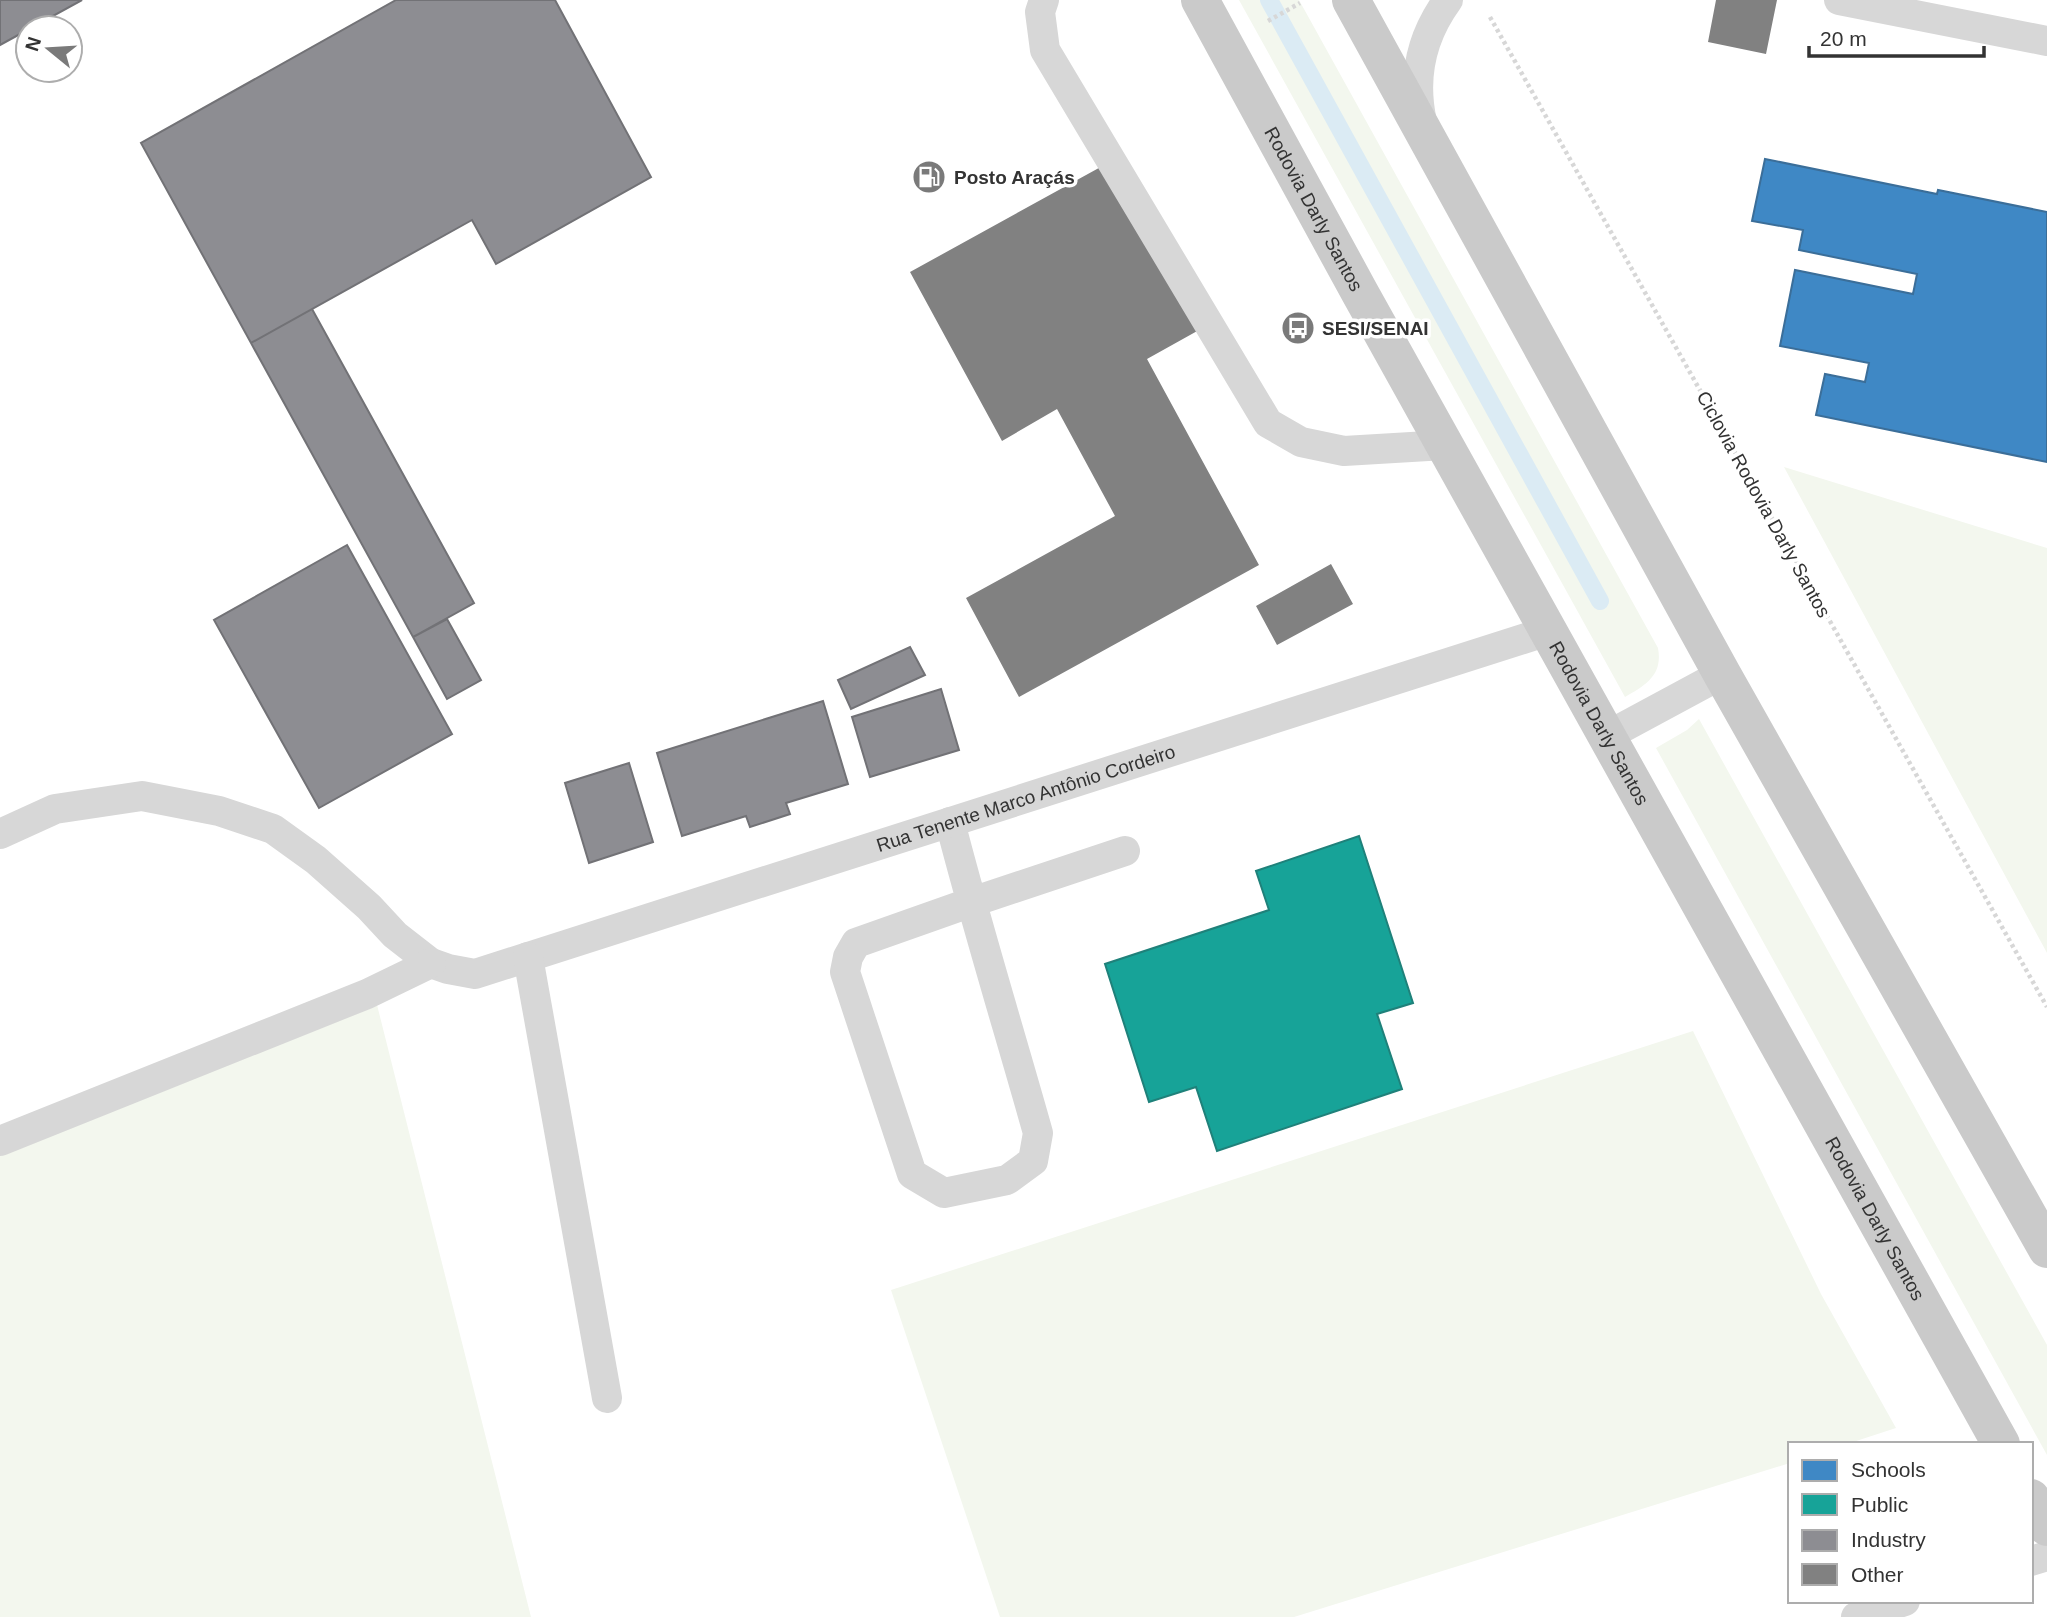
<svg xmlns="http://www.w3.org/2000/svg" width="2047" height="1617" viewBox="0 0 2047 1617" font-family="Helvetica,sans-serif">
<rect width="100%" height="100%" fill="#fff"/>
<path fill="#f3f7ee" d="M1239,0H1299L1658,648C1663,675 1646,685 1625,697Z
M1784,467L2047,548V953Z
M1699,719L2047,1345V1455L1656,748L1687,730Z
M370,977L531,1617H0V1152Z
M1693,1031L1821,1294L1896,1428L1847,1444H1790V1463L1294,1617H1000L891,1290Z"/>
<path fill="#3f88c5" stroke="#3b6e99" stroke-width="2" d="M1765,159L1937,194L1938,190L2047,212V462L1816,415L1825,374L1865,382L1869,363L1780,346L1795,270L1913,294L1917,274L1799,250L1803,230L1752,221Z"/>
<path fill="#17a398" stroke="#1f817a" stroke-width="2" d="M1359,836L1413,1003L1377,1014L1402,1089L1217,1151L1196,1087L1149,1102L1105,964L1269,910L1256,871Z"/>
<path fill="#8d8d92" stroke="#727276" stroke-width="2" d="M0,0H82L0,45Z
M396,0H555L651,177L496,264L472,220L251,343L141,143Z
M312,309L474,603L413,637L251,343Z
M347,545L452,734L319,808L214,620Z
M447,619L481,680L447,699L413,637Z
M910,647L925,675L851,709L838,680Z
M941,689L959,750L870,777L852,717Z
M823,701L848,784L786,803L790,814L750,827L746,816L682,836L657,753Z
M629,763L653,842L589,863L565,783Z"/>
<g fill="none" stroke-linecap="round" stroke-linejoin="round">
<path stroke="#dbebf4" stroke-width="18" d="M1269,0L1600,601"/>
</g>
<path fill="#818181" d="M1716,0H1777L1766,54L1708,42Z
M1117,158L1208,325L1147,359L1259,565L1019,697L966,598L1115,516L1057,409L1002,441L910,272Z
M1331,564L1353,604L1277,645L1256,606Z"/>
<g fill="none" stroke-linecap="round" stroke-linejoin="round">
<path stroke="#d7d7d7" stroke-width="4.5" stroke-dasharray="3.5 3.5" stroke-linecap="butt" d="M1490,17L2047,1007
M1268,21L1300,3"/>
<g stroke="#d7d7d7" stroke-width="30">
<path d="M1044,0L1040,12L1045,50L1268,423L1301,442L1344,451L1445,445"/>
<path d="M1839,0L2047,41"/>
<path d="M1422,122C1412,77 1421,37 1448,0"/>
<path d="M1607,736L1722,674"/>
<path d="M950,822C977,927 1009,1030 1038,1133L1033,1161L1007,1180L944,1193L912,1174L845,972L848,957L856,943L972,902L1125,851"/>
<path id="s1" d="M0,834L55,809L142,796L219,811L273,829L316,860L369,907L395,935L431,963L448,969L475,974L1548,631"/>
<path d="M528,957L607,1398"/>
<path d="M0,1141L367,994L431,963"/>
<path d="M2031,1561L2047,1556"/>
<path d="M1856,1617L1905,1601"/>
</g>
<g stroke="#cacaca" stroke-width="38">
<path id="s2" d="M1200,0L1360,293L2001,1444"/>
<path d="M1351,0L1722,674L2047,1249"/>
<path d="M2031,1498L2047,1527"/>
</g>
</g>
<defs>
<symbol id="fuel-disc" viewBox="-11 -11 22 22"><circle r="9.5" fill="#7a7a7a" stroke="#fff"/><path d="M-5.5-6h7V0h2V4h1.3V-2.5L3-4.5l.8-.8L6-3V5H2.5V1h-1V6h-7ZM-4.2-4.7v3.2H.2V-4.7Z" fill="#fff"/></symbol>
<symbol id="bus-disc" viewBox="-11 -11 22 22"><circle r="9.5" fill="#7a7a7a" stroke="#fff"/><path d="M-5-6H5V4H4V6H2V4H-2V6H-4V4H-5ZM-3.5-4V0h7V-4ZM-3.5 1.2v1.5H-2V1.2ZM2 1.2v1.5H3.5V1.2Z" fill="#fff"/></symbol>
</defs>
<g fill-rule="evenodd">
<use href="#fuel-disc" x="910" y="158" width="38" height="38"/>
<use href="#bus-disc" x="1279" y="309" width="38" height="38"/>
</g>
<g text-anchor="middle" stroke-width="7" stroke-linejoin="round" paint-order="stroke">
<g font-size="19" font-weight="bold" fill="#333" stroke="#fff" text-anchor="start">
<text x="954" y="184">Posto Araçás</text>
<text x="1322" y="335">SESI/SENAI</text>
</g>
<g font-size="19" fill="#333" stroke="#fff">
<text dy="7" stroke="none"><textPath href="#s2" startOffset="238">Rodovia Darly Santos</textPath></text>
<text transform="translate(1764 504) rotate(61)" y="7">Ciclovia Rodovia Darly Santos</text>
<text dy="7" stroke="none"><textPath href="#s2" startOffset="826">Rodovia Darly Santos</textPath></text>
<text dy="7" stroke="none"><textPath href="#s1" startOffset="1115">Rua Tenente Marco Antônio Cordeiro</textPath></text>
<text dy="7" stroke="none"><textPath href="#s2" startOffset="1393">Rodovia Darly Santos</textPath></text>
</g>
</g>
<rect x="1788" y="1442" width="245" height="161" fill="#ffffff" stroke="#adadad" stroke-width="2"/>
<rect x="1802" y="1460" width="35" height="21" fill="#3f88c5" stroke="#adadad" stroke-width="2"/>
<text x="1851" y="1477" font-size="21" fill="#333333">Schools</text>
<rect x="1802" y="1494" width="35" height="21" fill="#17a398" stroke="#adadad" stroke-width="2"/>
<text x="1851" y="1512" font-size="21" fill="#333333">Public</text>
<rect x="1802" y="1530" width="35" height="21" fill="#8d8d92" stroke="#adadad" stroke-width="2"/>
<text x="1851" y="1547" font-size="21" fill="#333333">Industry</text>
<rect x="1802" y="1564" width="35" height="21" fill="#818181" stroke="#adadad" stroke-width="2"/>
<text x="1851" y="1582" font-size="21" fill="#333333">Other</text>
<g transform="translate(49 49) rotate(288)"><circle r="33" fill="#ffffff" stroke="#adadad" stroke-width="2"/>
<path d="M0-5L12 26L0 18L-12 26Z" fill="#7a7a7a"/>
<text y="-10" font-size="19" font-weight="bold" text-anchor="middle" fill="#333333">N</text>
</g>
<path d="M1809 46v10h175v-10" fill="none" stroke="#333333" stroke-width="3.5"/>
<text x="1820" y="46" font-size="21" fill="#333333" stroke="#ffffff" stroke-width="5" paint-order="stroke">20 m</text>
</svg>
